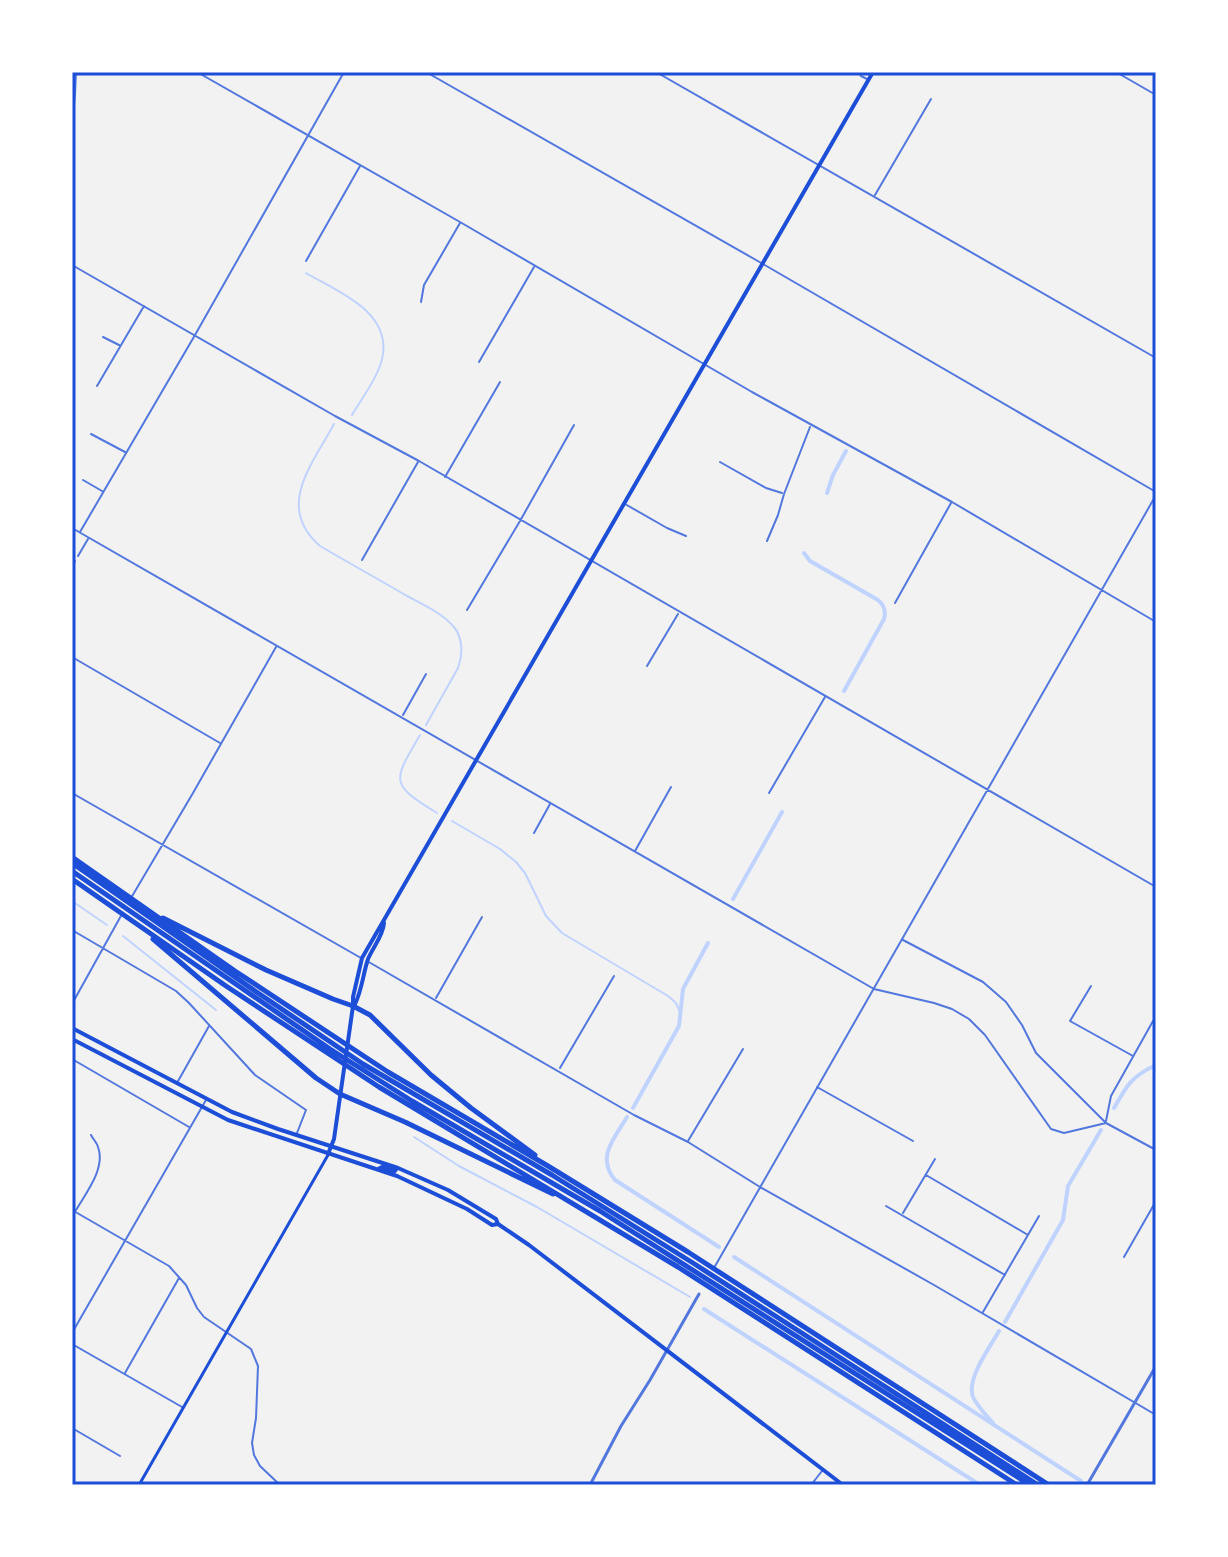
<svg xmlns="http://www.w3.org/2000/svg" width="1228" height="1557" viewBox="0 0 1228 1557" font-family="'Sofia Sans Condensed',sans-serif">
<rect width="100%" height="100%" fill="#f2f2f2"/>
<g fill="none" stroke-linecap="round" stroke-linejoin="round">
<path stroke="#bfd3fe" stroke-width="2" d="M306,273C336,291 389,310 383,354C381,373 362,398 352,415
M334,424C312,465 275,507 320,546C349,563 378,579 407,596C422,604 442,613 454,627C463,638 463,655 458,668L426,725
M420,735C393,781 389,784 437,813
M452,821L500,849L516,862L525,873L546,916L562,933L668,996L676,1003L680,1012
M72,901L107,925
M123,936L216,1010
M414,1137L459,1166L537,1207L690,1297"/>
<path stroke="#bfd3fe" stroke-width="4" d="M827,493L833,475L846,451
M804,553L810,561L878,600C884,605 886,612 884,619L844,691
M733,899L782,812
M633,1108L679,1026L683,989L708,943
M1114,1108C1127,1085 1132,1076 1156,1065
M627,1117C614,1139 596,1157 615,1180L719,1247
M734,1257L1081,1481
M704,1309L980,1485
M1005,1322L1063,1220L1068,1186L1101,1130
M993,1423C986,1415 977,1406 973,1397C966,1379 990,1347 999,1331"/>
<path stroke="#5277de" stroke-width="2" d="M197,72L460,222L752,392L952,502L1156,622
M426,72L763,264L1156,492
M656,72L1156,358
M859,72L861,76L867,79
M1116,72L1156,95
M72,126L75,94L76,72
M875,195L931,99
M306,261L360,166
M72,265L335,416L419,461L1156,887
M421,302L424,285L460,223
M103,337L119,345
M479,362L534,267
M97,386L144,306
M91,434L125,452
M720,462L766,488L782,493
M445,477L500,382
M83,480L102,491
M625,504L667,528L686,536
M72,528L874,989L934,1003L952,1009L969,1019L985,1035L1051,1129L1064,1133L1106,1123L1156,1150
M80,532L195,335L344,72
M767,541L778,515L784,494L810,427
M78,556L88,539
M362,560L418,462
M72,566L75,561
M895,603L951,503
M467,610L520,521L574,425
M72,657L220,743
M647,666L678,614
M403,715L426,674
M72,793L361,958
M769,793L825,697
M534,833L550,804
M635,851L671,787
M131,898L193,793L276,647
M72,930L176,991L189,1003L255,1075L306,1110L297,1133
M903,940L983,982L1006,1002L1022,1025L1036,1053L1105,1122
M367,961L634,1115L688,1142L760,1187L934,1285L1156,1415
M1091,986L1070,1021L1133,1056
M436,998L482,917
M72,1004L122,914
M72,1059L189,1127
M560,1068L614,976
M177,1083L209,1026
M817,1087L913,1141
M1106,1121L1111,1096L1153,1021
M688,1141L743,1049
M926,1175L1028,1235
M886,1206L1005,1275
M72,1210L169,1266L186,1285L197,1308L204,1317L251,1349L258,1366L256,1418L252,1443L254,1455L260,1466L280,1485
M76,1210C86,1193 106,1168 98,1147C97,1143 93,1139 91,1135
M903,1213L935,1159
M1124,1257L1156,1201
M714,1268L1156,495
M983,1312L1039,1216
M72,1333L206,1100
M72,1344L182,1407
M125,1373L179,1278
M72,1428L120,1456
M811,1485L822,1471"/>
<path stroke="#5277de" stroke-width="3" d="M590,1485L621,1426L650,1380L699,1294
M1087,1485L1156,1366"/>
<path stroke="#1d4ed8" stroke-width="3" d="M139,1485L328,1155"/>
<path stroke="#1d4ed8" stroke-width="4" d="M355,1004C362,990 363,974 368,959C373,947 383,936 384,923
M72,1028L232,1112L278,1129L398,1168L448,1190L496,1219L498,1224L529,1245L843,1485
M72,1039L228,1120L397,1176L467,1209L492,1225L498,1224
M328,1154L334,1139L353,1006V997L362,958L873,72
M378,1169L382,1167L395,1171L397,1168"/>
<path stroke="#1d4ed8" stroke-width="5" d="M72,857L235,971L388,1072L548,1166L688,1252L1049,1485
M72,863L258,993L363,1064L552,1175L693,1263L1038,1485
M72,871L330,1049L412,1101L600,1211L1030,1485
M72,879L226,986L379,1087L678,1267L1017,1485
M163,918L266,970L333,999L353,1006L370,1015L431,1075L471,1108L535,1155
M153,939L316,1078L340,1094L405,1122L553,1194"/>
</g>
<rect width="1228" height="1557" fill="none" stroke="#ffffff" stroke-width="148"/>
<rect x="74" y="74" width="1080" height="1409" fill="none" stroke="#1d4ed8" stroke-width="3"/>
</svg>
